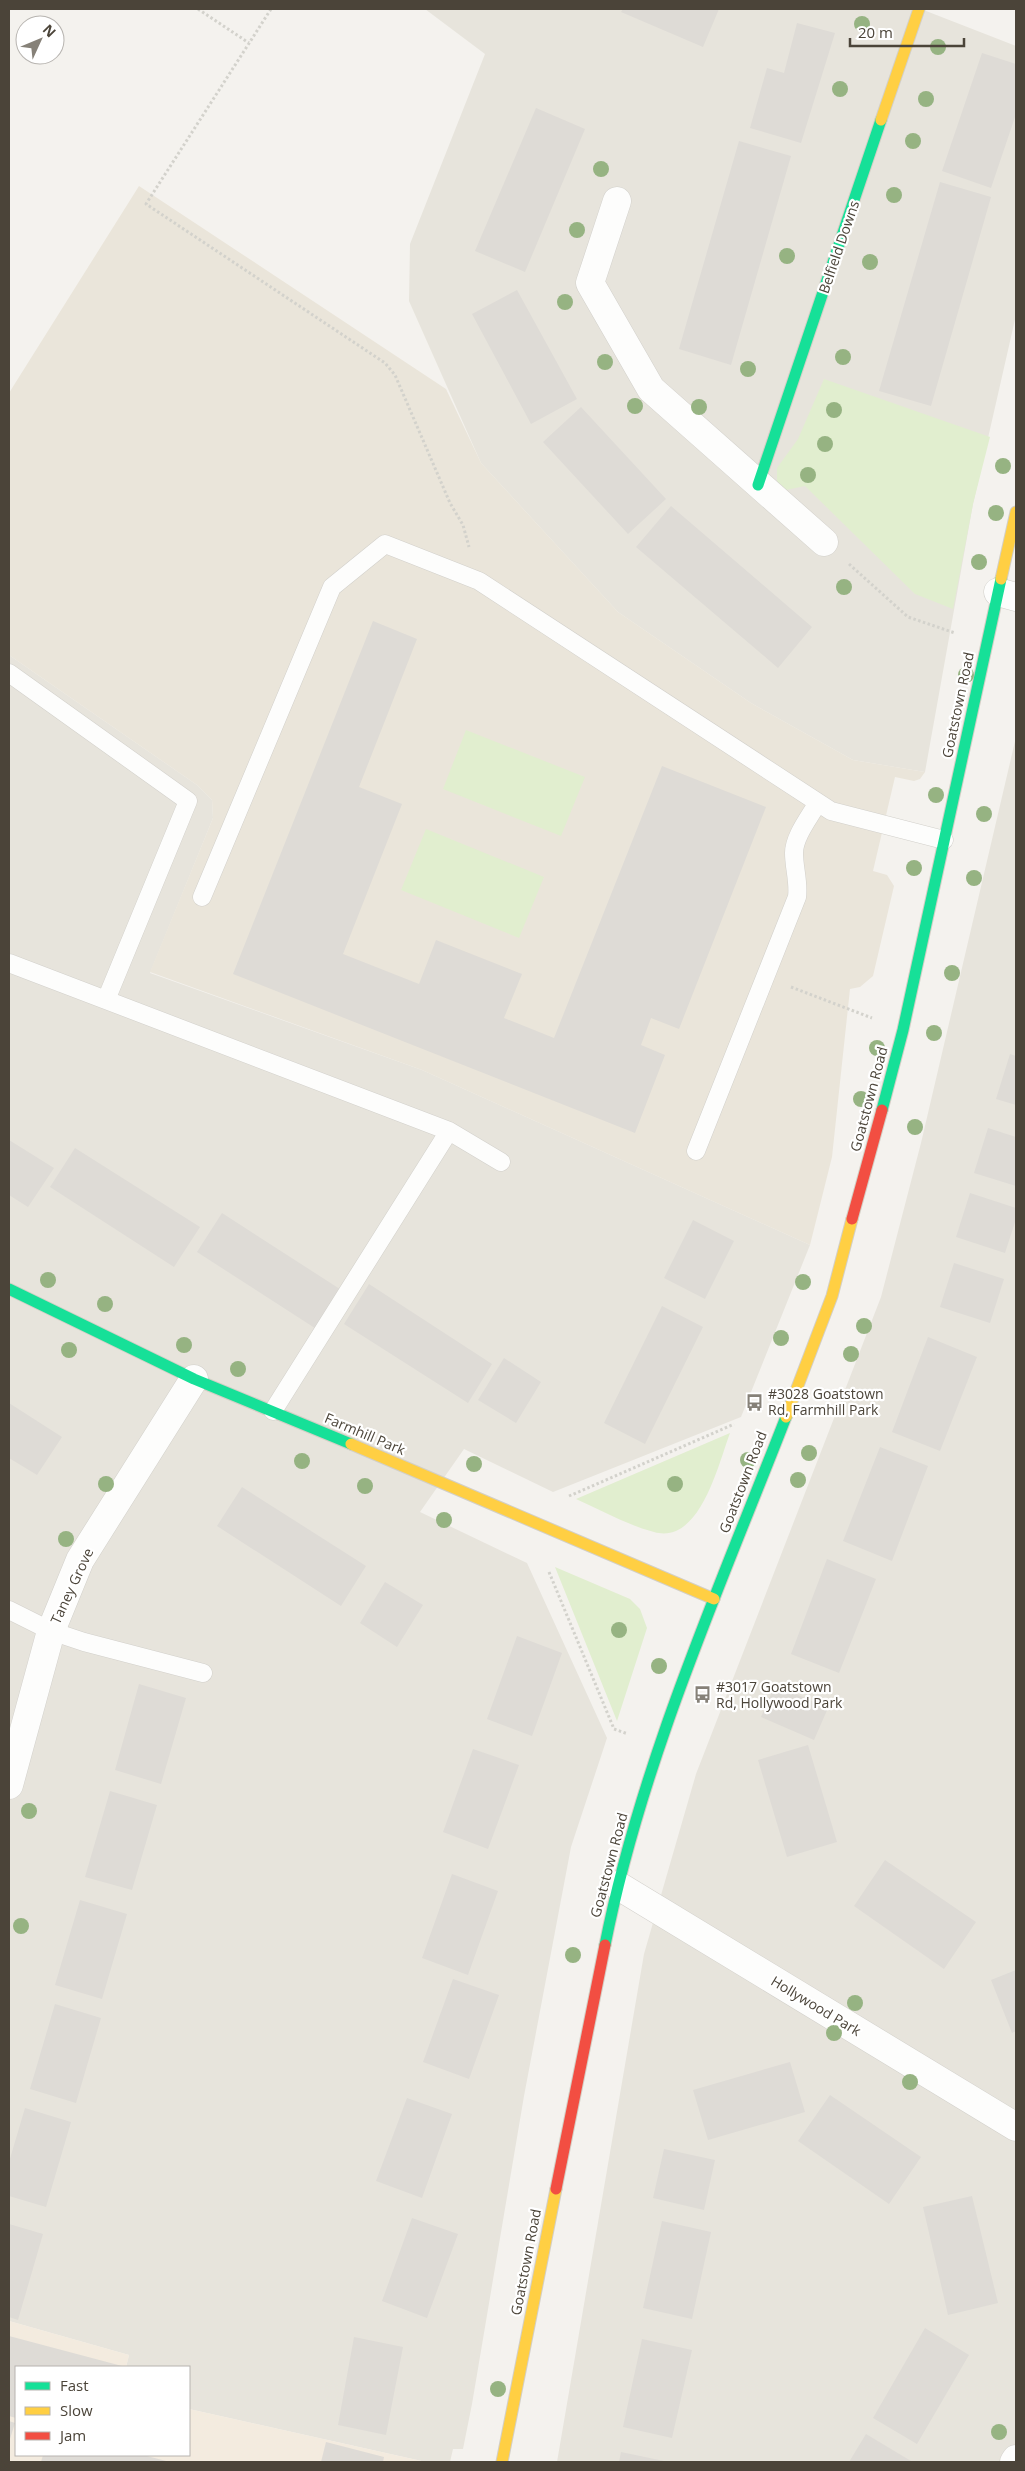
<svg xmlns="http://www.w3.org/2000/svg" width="1025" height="2471" viewBox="0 0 1025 2471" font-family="'Open Sans',sans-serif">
<rect width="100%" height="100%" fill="#f4f2ee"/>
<path fill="#e7e4dc" d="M425,9H921L1016,46V315L973,504L925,772L853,760L751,703L618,612L481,463L409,301L410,244L485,54Z
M9,655L197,785L212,800L213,818L150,973L422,1070L810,1245L741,1417L553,1492L464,1449L420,1512L527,1563L607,1738L571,1847L524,2096L472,2404L463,2449H453L450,2462H426L189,2409V2367H126L129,2355L9,2321Z
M1016,737V2462H557L644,1954L696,1774L881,1297L921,1143Z"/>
<path fill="#f3ebdf" d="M9,2321L129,2355L126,2367H16V2455H189V2409L426,2462H9Z"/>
<path fill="#eae5da" d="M139,186L446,389L481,463L618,612L751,703L853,760L925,772L920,779L914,781L895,777L873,871L887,875L894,886L873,976L860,987L850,989L832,1157L810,1245L422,1070L150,972L213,818L212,800L197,785L9,655V393Z"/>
<path fill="#e1eecf" d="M824,379L990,437L973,504L953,609L915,594L805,486L786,490L777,482V468L798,439Z
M466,730L585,777L561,836L443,789Z
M426,829L544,877L519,938L401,890Z
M730,1433C718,1465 700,1545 654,1532C627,1525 601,1510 576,1499Z
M555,1567L630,1599L640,1609L647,1628L617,1721Z"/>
<path fill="#dedbd6" d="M623,9H719L703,47L621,12Z
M797,23L835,33L801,143L750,128L767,68L784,73Z
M982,53L1016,64V114L991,188L942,171Z
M536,108L585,129L525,272L475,251Z
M739,141L791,156L731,365L679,349Z
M940,182L991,197L931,406L879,391Z
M517,290L577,399L531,424L472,314Z
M581,407L666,499L628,534L543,442Z
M671,506L812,627L778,668L636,547Z
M373,621L417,639L359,787L402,804L343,954L419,984L436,940L522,974L504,1018L554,1038L662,766L766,807L679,1029L651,1018L641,1045L665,1055L635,1133L233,974Z
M1010,1054L1016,1056V1105L996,1099Z
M988,1128L1016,1137V1186L974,1173Z
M9,1140L54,1168L28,1207L9,1195Z
M75,1148L200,1227L174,1267L50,1187Z
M970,1193L1016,1208V1219L1005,1253L956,1237Z
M222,1213L346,1293L321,1332L197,1252Z
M693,1220L734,1241L705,1299L664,1278Z
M954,1263L1004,1279L990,1323L940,1307Z
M369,1284L492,1364L468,1403L344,1324Z
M662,1306L703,1327L645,1444L604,1423Z
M928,1337L977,1357L940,1451L892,1432Z
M504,1358L541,1382L516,1423L478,1400Z
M9,1403L62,1437L37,1475L9,1458Z
M880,1447L928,1466L892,1561L843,1541Z
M242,1487L366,1566L341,1606L217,1526Z
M827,1559L876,1579L839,1673L791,1654Z
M385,1582L423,1605L397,1647L360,1623Z
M517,1636L562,1653L532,1736L487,1719Z
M139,1684L186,1698L161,1784L115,1770Z
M775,1685L828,1708L814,1740L761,1717Z
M808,1745L837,1842L787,1857L758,1760Z
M473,1749L519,1765L488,1849L443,1832Z
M110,1791L157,1805L132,1890L85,1877Z
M885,1860L976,1922L944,1969L854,1906Z
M452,1874L498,1891L468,1975L422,1958Z
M80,1900L127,1914L102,1999L55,1985Z
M1016,1970V2031L1012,2033L991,1980Z
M453,1979L499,1995L469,2079L423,2062Z
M55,2004L101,2018L76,2103L30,2089Z
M790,2062L805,2112L708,2140L693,2090Z
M830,2095L921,2157L889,2204L798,2141Z
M407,2098L452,2114L422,2198L376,2181Z
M25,2108L71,2122L46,2207L9,2196V2162Z
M664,2149L715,2160L704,2210L653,2198Z
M972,2196L998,2303L948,2315L923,2207Z
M412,2218L458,2234L427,2318L382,2301Z
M662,2221L711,2232L692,2319L643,2308Z
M9,2224L43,2234L18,2320L9,2317Z
M925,2328L969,2355L917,2444L873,2418Z
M9,2336L122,2366V2367H16V2418L9,2416Z
M354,2337L403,2347L386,2435L338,2425Z
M642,2339L692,2350L672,2438L623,2427Z
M9,2421L15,2423L9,2442Z
M866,2434L911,2461L910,2462H849Z
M326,2442L384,2457L383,2462H321Z
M621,2452L664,2461V2462H619Z
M43,2455H143L170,2462H41Z"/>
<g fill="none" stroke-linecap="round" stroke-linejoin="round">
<defs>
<path id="lane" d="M9,673L188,801L106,1000
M202,897L332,587L385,544L479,581L831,811L944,840
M9,963L449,1131L501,1162
M696,1151L797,897C799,882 794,868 794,853C794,837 809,818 817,804
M273,1411L449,1131
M9,1610L51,1631L84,1642L203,1673"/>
<path id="street" d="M617,201L590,283L651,389L824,542
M998,592L1016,597
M9,1785L51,1631L80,1560L194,1379
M617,1885L1016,2127
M1014,2462L1016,2459"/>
<path id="fast" d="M758,485L881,120
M882,1110L903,1030L1001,579
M9,1289L194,1379L351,1444
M605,1945C641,1763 719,1589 786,1417"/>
<path id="slow" d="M881,120L919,9
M1001,579L1016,512
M786,1417L832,1296L852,1219
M351,1444L714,1599
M502,2462L556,2189"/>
<path id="jam" d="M852,1219L882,1110
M556,2189L605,1945"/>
</defs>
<use href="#lane" stroke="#d2d0cb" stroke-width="19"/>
<use href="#street" stroke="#d2d0cb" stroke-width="29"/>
<use href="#fast" stroke="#d3cfc5" stroke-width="13"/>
<use href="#slow" stroke="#d3cfc5" stroke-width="13"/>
<use href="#jam" stroke="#d3cfc5" stroke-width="13"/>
<path stroke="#d3d2cc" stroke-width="3" stroke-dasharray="2.5 2.5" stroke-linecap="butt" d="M198,9L249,43
M271,9L146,204L385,363L395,375L450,503L463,525L469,547
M849,564L908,617L955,633
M791,987L872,1018
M569,1496L734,1424
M549,1572L614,1729L628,1734"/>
<use href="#lane" stroke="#fdfdfc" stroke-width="18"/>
<use href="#street" stroke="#fdfdfc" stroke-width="28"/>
<use href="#fast" stroke="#16e098" stroke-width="11"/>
<use href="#slow" stroke="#ffcf43" stroke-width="11"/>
<use href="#jam" stroke="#f24e42" stroke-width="11"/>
</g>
<g fill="#96b382">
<circle cx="862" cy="24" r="8"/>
<circle cx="938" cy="47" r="8"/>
<circle cx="840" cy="89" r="8"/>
<circle cx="926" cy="99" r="8"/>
<circle cx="913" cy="141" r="8"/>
<circle cx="601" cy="169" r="8"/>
<circle cx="894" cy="195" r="8"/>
<circle cx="577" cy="230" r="8"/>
<circle cx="787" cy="256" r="8"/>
<circle cx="870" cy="262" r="8"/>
<circle cx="565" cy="302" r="8"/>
<circle cx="843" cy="357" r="8"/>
<circle cx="605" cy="362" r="8"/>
<circle cx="748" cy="369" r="8"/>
<circle cx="635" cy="406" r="8"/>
<circle cx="699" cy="407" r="8"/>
<circle cx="834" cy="410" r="8"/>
<circle cx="825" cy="444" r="8"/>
<circle cx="1003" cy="466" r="8"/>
<circle cx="808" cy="475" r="8"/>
<circle cx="996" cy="513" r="8"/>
<circle cx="979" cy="562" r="8"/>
<circle cx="844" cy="587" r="8"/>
<circle cx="966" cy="675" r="8"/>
<circle cx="936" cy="795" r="8"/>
<circle cx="984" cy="814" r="8"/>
<circle cx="914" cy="868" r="8"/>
<circle cx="974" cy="878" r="8"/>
<circle cx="952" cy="973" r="8"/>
<circle cx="934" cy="1033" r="8"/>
<circle cx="877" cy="1048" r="8"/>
<circle cx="861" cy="1099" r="8"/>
<circle cx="915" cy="1127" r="8"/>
<circle cx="48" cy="1280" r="8"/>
<circle cx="803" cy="1282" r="8"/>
<circle cx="105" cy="1304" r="8"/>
<circle cx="864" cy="1326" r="8"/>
<circle cx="781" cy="1338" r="8"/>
<circle cx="184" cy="1345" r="8"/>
<circle cx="69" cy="1350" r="8"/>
<circle cx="851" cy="1354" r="8"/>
<circle cx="238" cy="1369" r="8"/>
<circle cx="809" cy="1453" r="8"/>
<circle cx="748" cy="1460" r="8"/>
<circle cx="302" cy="1461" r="8"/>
<circle cx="474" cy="1464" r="8"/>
<circle cx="798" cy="1480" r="8"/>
<circle cx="106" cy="1484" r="8"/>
<circle cx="675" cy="1484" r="8"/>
<circle cx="365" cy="1486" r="8"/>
<circle cx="444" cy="1520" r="8"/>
<circle cx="66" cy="1539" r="8"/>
<circle cx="619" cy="1630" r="8"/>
<circle cx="659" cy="1666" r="8"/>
<circle cx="29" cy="1811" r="8"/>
<circle cx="21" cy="1926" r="8"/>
<circle cx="573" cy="1955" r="8"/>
<circle cx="855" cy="2003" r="8"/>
<circle cx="834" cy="2033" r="8"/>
<circle cx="910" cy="2082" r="8"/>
<circle cx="498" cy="2389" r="8"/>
<circle cx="999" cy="2432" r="8"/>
</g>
<defs>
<symbol id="bus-bare" viewBox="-9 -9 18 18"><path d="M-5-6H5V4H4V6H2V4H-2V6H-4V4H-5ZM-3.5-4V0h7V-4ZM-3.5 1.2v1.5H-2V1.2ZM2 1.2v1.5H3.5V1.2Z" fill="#868178" stroke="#fff" stroke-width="2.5" paint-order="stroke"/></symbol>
</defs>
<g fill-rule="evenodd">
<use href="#bus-bare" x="742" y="1390" width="25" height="25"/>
<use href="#bus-bare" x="690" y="1682" width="25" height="25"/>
</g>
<g text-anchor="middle" stroke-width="4.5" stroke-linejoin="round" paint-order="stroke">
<g font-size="14" fill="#4b4439" stroke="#fff">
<text transform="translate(839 247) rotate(-71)" y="5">Belfield Downs</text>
<text transform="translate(958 705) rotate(-78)" y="5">Goatstown Road</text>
<text transform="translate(869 1099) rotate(-75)" y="5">Goatstown Road</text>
<text transform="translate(365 1434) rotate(23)" y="5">Farmhill Park</text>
<text transform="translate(743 1482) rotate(-69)" y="5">Goatstown Road</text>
<text transform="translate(72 1586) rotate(-65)" y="5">Taney Grove</text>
<text transform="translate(609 1865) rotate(-75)" y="5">Goatstown Road</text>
<text transform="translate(816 2006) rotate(31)" y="5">Hollywood Park</text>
<text transform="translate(526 2262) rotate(-79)" y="5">Goatstown Road</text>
</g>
<g font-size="14" fill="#4b4439" stroke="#fff" text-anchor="start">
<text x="768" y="1399">#3028 Goatstown<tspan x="768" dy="16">Rd, Farmhill Park</tspan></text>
<text x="716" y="1692">#3017 Goatstown<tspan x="716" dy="16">Rd, Hollywood Park</tspan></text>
</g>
</g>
<rect width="1025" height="2471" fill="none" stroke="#4b4439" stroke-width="20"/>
<rect x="15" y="2366" width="175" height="90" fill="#ffffff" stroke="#b7b4b0"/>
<rect x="25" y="2382" width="25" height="8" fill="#16e098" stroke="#b7b4b0"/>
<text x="60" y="2391" font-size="15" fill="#4b4439">Fast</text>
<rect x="25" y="2407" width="25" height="8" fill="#ffcf43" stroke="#b7b4b0"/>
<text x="60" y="2416" font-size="15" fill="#4b4439">Slow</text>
<rect x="25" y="2432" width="25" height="8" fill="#f24e42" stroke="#b7b4b0"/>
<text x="60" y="2441" font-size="15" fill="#4b4439">Jam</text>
<g transform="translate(40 40) rotate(46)"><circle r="24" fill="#ffffff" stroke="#b7b4b0"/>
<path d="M0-4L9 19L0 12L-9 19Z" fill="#868178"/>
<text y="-8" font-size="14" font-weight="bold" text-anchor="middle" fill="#4b4439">N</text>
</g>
<path d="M850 38v8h114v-8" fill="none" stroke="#4b4439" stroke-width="2.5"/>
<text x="858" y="38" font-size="15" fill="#4b4439" stroke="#ffffff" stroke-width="4" paint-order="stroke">20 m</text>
</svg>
